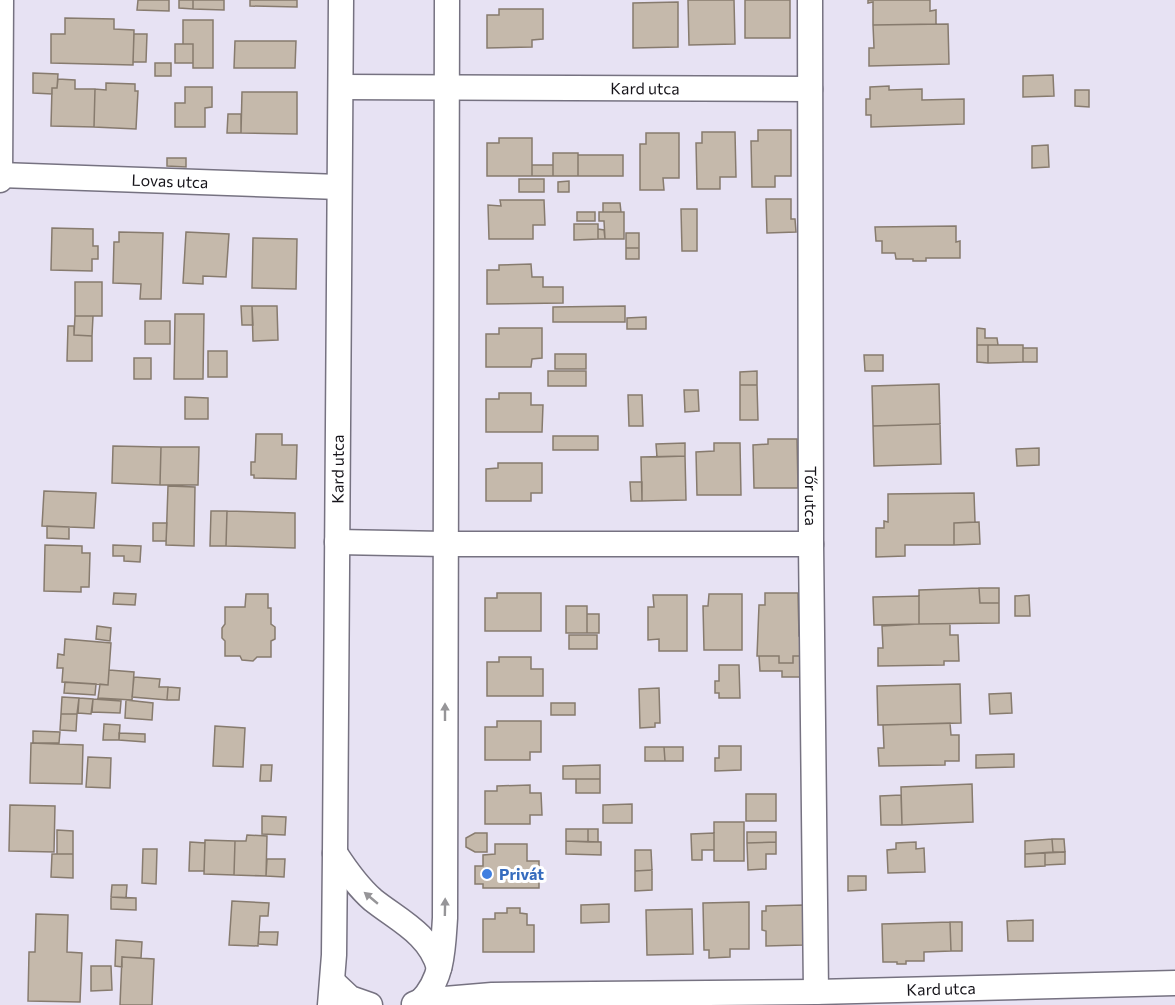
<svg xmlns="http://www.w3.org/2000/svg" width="1175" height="1005" viewBox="0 0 1175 1005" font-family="Commissioner,sans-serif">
<rect width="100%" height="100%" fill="#e7e2f3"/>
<path fill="#c5b9ab" stroke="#877b6e" stroke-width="1.5" d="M138,0H169V11L137,10Z
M179,0H193V9L179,8Z
M193,0H224V10L193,9Z
M250,0H297V7L250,6Z
M688,0H734L735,44L689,45Z
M745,0H790V38H745Z
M868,0H930V11L936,10V24L873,25V2L868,3Z
M678,2V47L633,48V3Z
M499,9H543V39L532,40V47L487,48V15H499Z
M65,18L114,19V29L134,30L133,65L51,63V34H65Z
M183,20H213V68H193V44H183Z
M948,24L949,64L869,66V48H874L873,25Z
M134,34H147L146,62H133Z
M235,41H296L295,68H234Z
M175,44H193V63H175Z
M155,63H171V76H155Z
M33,73L58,74L57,88H52V94L33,93Z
M1053,75L1054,96L1023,97V76Z
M58,79L75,80V89H95L94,127L51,126L52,88H57Z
M106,83L135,84V91H138L136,129L94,127L95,89L106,90Z
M889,86V90L922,89V100L964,99V124L871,127V115H866V99H870V87Z
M185,87H212V107L205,108V127H175V103H185Z
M1075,90H1089V107L1075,106Z
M242,92H297V134L241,133Z
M228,114H241V133H227Z
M758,130H791V176H775V187H752L751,141H758Z
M702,132H735L736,177H720V189H697L696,143H702Z
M646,133H679V178H663L664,190H640V144H646Z
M499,138H532V176H487V143H499Z
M1048,145L1049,167L1032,168V146Z
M553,153H578V176H553Z
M578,155H623V176H578Z
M167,158H186V167L167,166Z
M532,165H553V176H532Z
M519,179H544V192H519Z
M569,181V192H558V182Z
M766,199H791V219H795L796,232L767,233Z
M500,200H544L545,225H533V239H489L488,205L501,206Z
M603,203H620L621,212H603Z
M681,209H697V251H682Z
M577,212H595V221H577Z
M599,212H624V239H605L604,221H599Z
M574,224H598V239L574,240Z
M956,226V242L960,241V258H926V261H913V259H896L895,253H882V241H876L875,227Z
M52,228L93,229V246H98V259H92V271L51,270Z
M598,229L604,230L605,239H598Z
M119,232L163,233L161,299H140L141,284L113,283L114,242H119Z
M186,232L229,234L226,277L203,276V284L183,283Z
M626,233H639V248H626Z
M253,238L297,239L296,289L252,288Z
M626,248H639V259H626Z
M531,264L532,277H543V287H563V303L487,304V270H499V265Z
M75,282H102V316H75Z
M241,306H252L253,325H242Z
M252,306H277L278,340L253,341Z
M625,306V322H553V307Z
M175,314H204L203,379H174Z
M75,316H93L92,336L74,335Z
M646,317V329H627V318Z
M145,321H170V344H145Z
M68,326H74V335L92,336V361H67Z
M499,328H542V358L532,359L531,367H486V334H499Z
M977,328L985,329V338H997L998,345H977Z
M977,345H988V363L977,362Z
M988,345H1023V362L988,363Z
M1023,348H1037V362H1023Z
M208,351H227V377H208Z
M555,354H586V369H555Z
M864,355H883V371H865Z
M134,358H151V379H134Z
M548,371H586V386H548Z
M757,371V385H740V372Z
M939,384L940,424L873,426L872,386Z
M740,385H757L758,420H740Z
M684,390H698L699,411L685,412Z
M499,393H531V405H543L542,432H486V399H499Z
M628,395H642L643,426H629Z
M185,397L208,398V419H185Z
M940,424L941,464L874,466L873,426Z
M256,434H282V445H297L296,479L254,478V475H251V462H255Z
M553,436H598V450H553Z
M768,439H797L798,488H754L753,445L768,444Z
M685,443V456L657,457L656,444Z
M714,443H740L741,495H697L696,452L714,451Z
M113,446L161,447L160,485L112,483Z
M161,447H199L198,485H160Z
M1039,448V465L1017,466L1016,449Z
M685,456L686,500L642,501L641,457Z
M498,463H542V493H531V501H486V469L498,468Z
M630,482H642V501H631Z
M168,486L195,487L194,546L166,545Z
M44,491L96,493L94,528L42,526Z
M974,493L975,522L954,523V545H905V556L876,557V528H884V521L888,522V494Z
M211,511H227L226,546H210Z
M227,511L295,513V548L226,546Z
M979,522L980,544L954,545V523Z
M153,523H167L166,541H153Z
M47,526L69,527V539L47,538Z
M45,545L82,546V553H90L89,587H81V592L44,591Z
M113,545L141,546L140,562L124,561V556H113Z
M979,588L980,603H999V623L919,624V590Z
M979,588H999V603H980Z
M114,593L136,594L135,605L113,604Z
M497,593H541V631H485V598H497Z
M765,593H798L799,636H802V656H793V663H779V656H757L759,605H765Z
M246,594H268V608H271V624L275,627V639L271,641V657H257L253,661L242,660L240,656H225V641L222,638V628L225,624V607H245Z
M709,594H742V650H704L703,606H708Z
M653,595H687V651H659V639L648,640V607H654Z
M1029,595L1030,616H1015V596Z
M919,596V624L874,625L873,597Z
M566,606H587V633H566Z
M587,614H599V633H587Z
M919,624H950V635H958L959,661H944V665L878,666V648H883L882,626Z
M97,626L111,628L110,641L96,639Z
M569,635H597V649H569Z
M65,639L111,643L108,685L62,682L63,668H57L58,654L64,655Z
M759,656H779V663H793V656H800V677H782V671H760Z
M499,657H531V669H543V696H487V662H499Z
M719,665H739L740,698H719V693H715V681H719Z
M109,670L134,672L132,700L98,698L100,684L108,685Z
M134,677L160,679L159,687H168L167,700L132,697Z
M65,682L96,684L95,695L64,693Z
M960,684L961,723L878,725L877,686Z
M168,687L180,688L179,700H167Z
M659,688L660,723H655V727L640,728L639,689Z
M1011,693L1012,713L990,714L989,694Z
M62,697L79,698L77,714H61Z
M79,698L93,699L91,714L78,713Z
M93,699L121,701L120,713L92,712Z
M126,700L153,703L152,720L125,718Z
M551,703H575V715H551Z
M61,714H77L76,731L60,730Z
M497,721H541V752H530V760H485V727H497Z
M950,723L951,735H959V761H945V765L879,766L878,748H884L883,725Z
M104,724L120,725L119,740H103Z
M215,726L245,728L243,767L213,766Z
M33,731L60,732L59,743H33Z
M119,733L145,734V742L119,740Z
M31,743L83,745L82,784L30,783Z
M719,746H741V770L715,771V758H719Z
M645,747H664L665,761H645Z
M664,747H683V761H665Z
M1014,754V767L976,768V755Z
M88,757L111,758L110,788L86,787Z
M261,765H272L271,781H260Z
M600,765V779H563V766Z
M576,779H600V793H576Z
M972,784L973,822L902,825L901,787Z
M530,785V793H541L542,815H530V824H485V791H497V786Z
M746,794H776V821H746Z
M901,795L902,825H881L880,796Z
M632,804V823H603V805Z
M10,805L55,806L54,852L9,851Z
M262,816L286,817L285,835L262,834Z
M714,822H744V861H714Z
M566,829H588V842L566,841Z
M588,829H598V842H588Z
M57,830L73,831V854H57Z
M747,832H776V842L747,843Z
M475,833H487V852H475L466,847V838Z
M714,833V850H702V860H692L691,834Z
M247,835L267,836L266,876L234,875L235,841H246Z
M1052,839L1053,852L1025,854V841Z
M1052,839H1064L1065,852H1053Z
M205,840L235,841L234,875L204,874Z
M566,841L601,842V855L566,854Z
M190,842L205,843L204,871H189Z
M776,842V854H766V869L748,870L747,843Z
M916,842V849L924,848L925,872L888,873L887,850L896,849V843Z
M495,844H527V861H539V888H483V884H475V866H483V855L495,854Z
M143,849H157L156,884L142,883Z
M635,850H651L652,870L635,871Z
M1065,852V864L1045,865V853Z
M1045,853V866L1025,867V854Z
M52,854H73V878L51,877Z
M267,859H285L284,877L266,876Z
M652,870V890L635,891V871Z
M848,876H866V890L848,891Z
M112,885H127L126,898L111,897Z
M111,897L136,898V910L111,909Z
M232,901L269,903L268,916H260L258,946L229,945Z
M749,902V949H730V957L709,958V950H704L703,903Z
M609,904V922L581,923V905Z
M804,905V945L766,946V931L762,930V911H766V906Z
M507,908H520V913L527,914V925H534V952H483V919H495V913H507Z
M692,909L693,954L647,955L646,910Z
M36,914L68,915L67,952L82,953L80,1002L28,1001L29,952H35Z
M1033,920V941H1008L1007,921Z
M950,922L951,951L924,952V961H906V964H897V962H883L882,924Z
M950,922H962V951H951Z
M259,932H278L277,945L258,944Z
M116,940L142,942L141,958L122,957V967L115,966Z
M122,957L154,959L152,1005H120Z
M91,966H111L112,990L91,991Z"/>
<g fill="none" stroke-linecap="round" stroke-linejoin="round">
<defs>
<g id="street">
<path id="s1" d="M810,0L811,544L816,992"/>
<path id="s2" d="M341,87L810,89"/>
<path id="s3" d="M0,175L339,187"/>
<path d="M0,180L1,0"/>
<path d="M337,542L445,544H811"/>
<path d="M335,853C346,870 357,886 373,900C398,920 430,934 439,968"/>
<path d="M333,982L350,998L370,1005"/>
<path d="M421,1001C443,979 443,948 445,918L447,0"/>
<path id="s4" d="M414,1004L421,1001L492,995L816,992L1175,983"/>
<path id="s5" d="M330,1005L334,955L335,853L341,0"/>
</g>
</defs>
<use href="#street" stroke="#767281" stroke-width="27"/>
<use href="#street" stroke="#fff" stroke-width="24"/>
</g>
<defs><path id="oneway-solid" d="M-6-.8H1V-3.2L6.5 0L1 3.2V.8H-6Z" transform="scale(1.5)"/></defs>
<g fill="#969598">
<use href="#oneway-solid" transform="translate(445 712) rotate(-90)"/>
<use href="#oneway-solid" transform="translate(371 898) rotate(-140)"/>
<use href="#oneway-solid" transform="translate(445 907) rotate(-89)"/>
</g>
<circle fill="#3f7fe0" stroke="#fff" stroke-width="2" cx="487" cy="874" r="6"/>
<g text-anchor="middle" stroke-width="6" stroke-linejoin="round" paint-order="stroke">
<g font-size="16" fill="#151319" stroke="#fff">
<text dy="6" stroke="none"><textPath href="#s2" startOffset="304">Kard utca</textPath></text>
<text dy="6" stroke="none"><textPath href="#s3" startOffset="170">Lovas utca</textPath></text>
<text dy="6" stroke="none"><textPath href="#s5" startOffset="536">Kard utca</textPath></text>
<text dy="6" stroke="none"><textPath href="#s1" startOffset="496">Tőr utca</textPath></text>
<text dy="6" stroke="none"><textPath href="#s4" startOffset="528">Kard utca</textPath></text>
</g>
<g font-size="16" font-weight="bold" fill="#366cbe" stroke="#fff" text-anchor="start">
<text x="499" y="880">Privát</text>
</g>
</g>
</svg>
